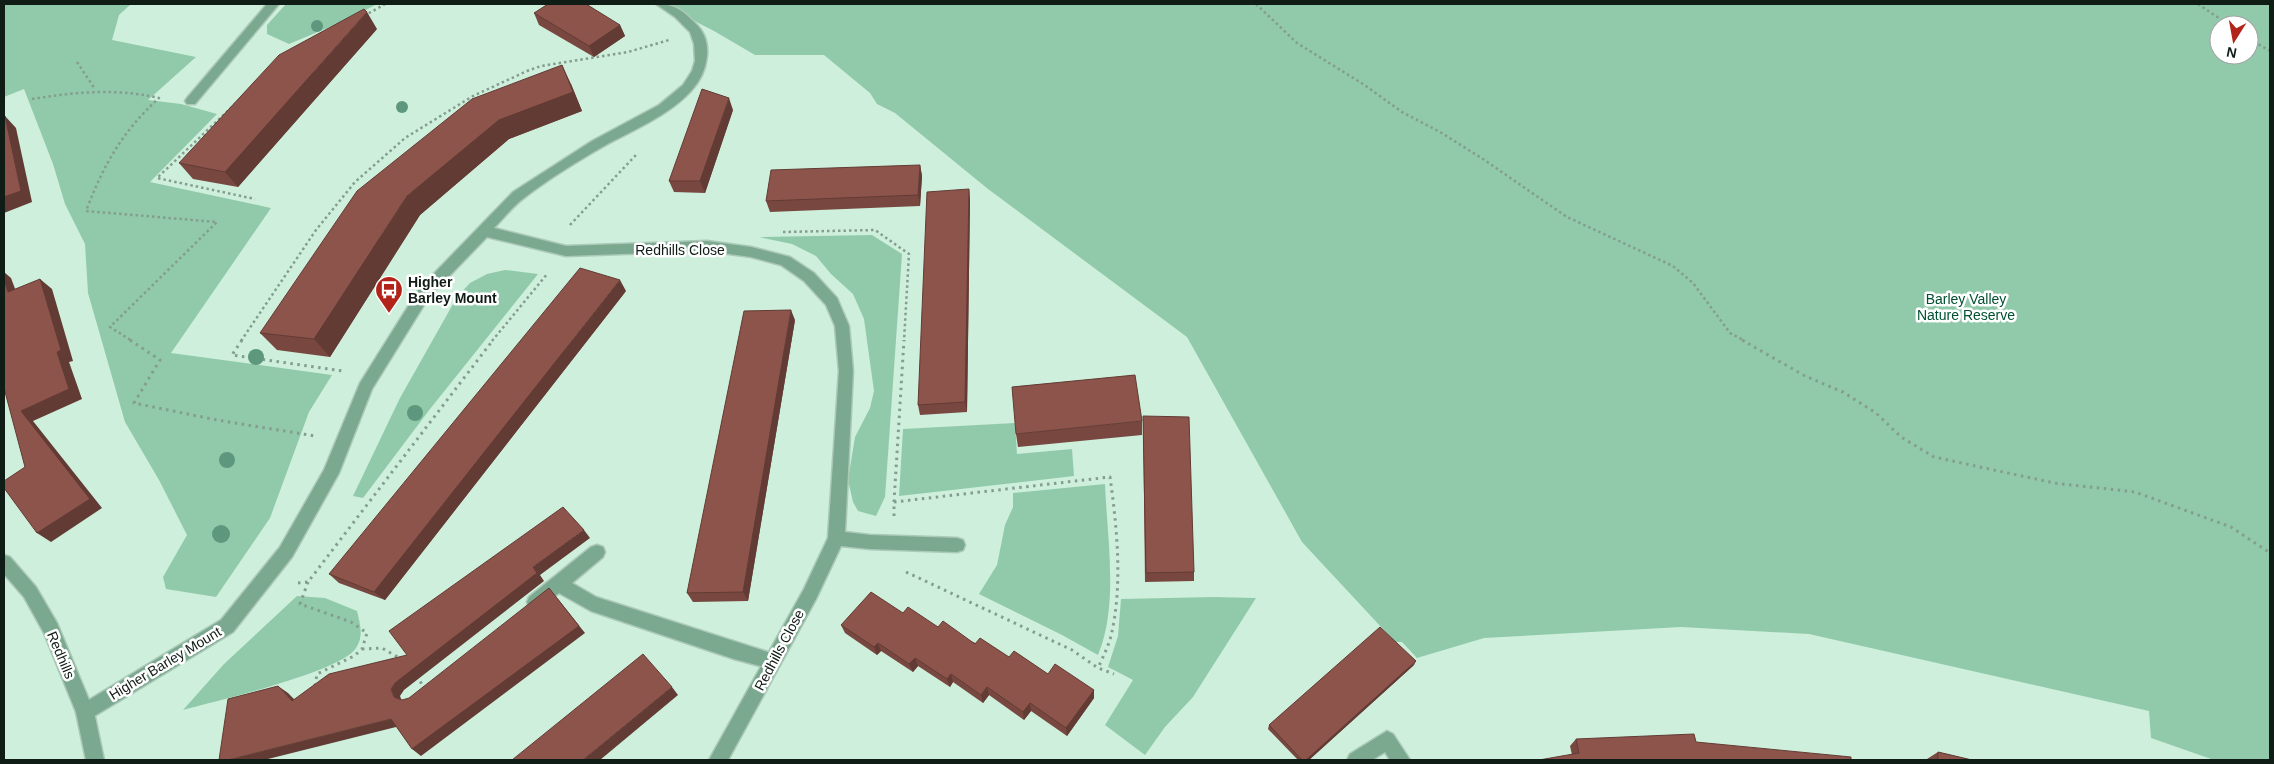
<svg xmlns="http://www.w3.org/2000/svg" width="2274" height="764" viewBox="0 0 2274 764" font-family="Arial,sans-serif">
<rect width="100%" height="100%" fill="#ceefdc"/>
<path fill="#91caaa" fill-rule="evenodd" d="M4,4H131L119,15L112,40L196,57L148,100L181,104L217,114L150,182L271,208L171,353L332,375L309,412L270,518L216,597L166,589L163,577L187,535L159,480L125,422L88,293L85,244L65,204L53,164L24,89L4,97Z
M286,4H377L349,19L289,44L267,34V25Z
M661,4H2270V760H2214L2151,738L2149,711L1809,634L1681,627L1484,638L1417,658L1402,642H1395L1302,542L1187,337L988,189L895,113L877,104L870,93L824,55H755L714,31ZM2219,25H2249V55H2219Z
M872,235L902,254L885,497L876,516L858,511L853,502L848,480L855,437L870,408L874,391L864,319L853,294L831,274L816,256L792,244L759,237Z
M505,270L538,274L430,409L363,498L353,496L400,398L457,297L470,283L487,274Z
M1015,423L1017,454L1072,449L1074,476L899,496L903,429Z
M1105,484C1107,538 1119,605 1098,655L1062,635L979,594L997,565L1005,525L1013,507V493Z
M297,596L325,598L357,611C360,624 364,636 356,648C341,672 215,701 183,710L224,664Z
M1214,597L1256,598L1193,697L1165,727L1145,755L1105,725L1133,680L1108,667L1118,636L1121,599Z"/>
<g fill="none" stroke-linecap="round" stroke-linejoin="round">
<defs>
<path id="service" d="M597,545L603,547L605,552L603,557L572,583L596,597L777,655L780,661L777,667L771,669L734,659L591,611L559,593L535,610L529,607L527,602L529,597L591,547Z
M1387,731L1393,734L1410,760H1390L1385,752L1372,760H1347L1350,754Z"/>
<path id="minor" d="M267,4H279L195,104H187L185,101L187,98Z
M656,4C674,3 683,11 695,23C715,41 708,73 691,91C668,116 633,130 604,146C578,161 547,180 524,198C513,206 504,218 494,228L566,246L707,241L751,247L790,257L814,273L837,298L849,326L853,371L845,532L870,535L957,538L963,540L965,545L963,550L957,552L870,549L841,546L816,599L728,760H709L804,589L828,538L839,371L835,326L826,305L804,281L781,265L751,257L707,251L566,256L487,237L429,297L372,389L339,473L292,557L233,632L91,718L85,721L79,718L76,712L79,706L221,620L280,547L324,470L360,383L419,289L513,192L592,141L659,105L683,85L692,71L695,61L694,44L690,32L675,17Z"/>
<path id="tertiary" d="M4,555L10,557L36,587L57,623L94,712L104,760H86L76,712L44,633L24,597L4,574Z"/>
</defs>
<use href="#service" stroke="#acc9b8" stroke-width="3"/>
<use href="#minor" stroke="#acc9b8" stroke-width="3"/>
<use href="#tertiary" stroke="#acc9b8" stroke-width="3"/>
<path stroke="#849d8f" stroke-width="2.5" stroke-dasharray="2.5 3" stroke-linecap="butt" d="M1256,4L1297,43L1363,84L1402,112L1440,132L1483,159L1567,217L1673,266L1693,283L1730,333L1745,341
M2198,4L2229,25
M364,16L385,4
M2249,39L2270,51
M77,62L95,89
M32,99C75,92 116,88 159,98C122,132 104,164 86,211L217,222L110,327L132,341
M236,103L157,178L255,199
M570,225L636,155
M783,232L875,230L909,254L904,341
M241,341L316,230L355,182L405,138L473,96L527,71L541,66L628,52L669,40
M492,341L548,273"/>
<path stroke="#849d8f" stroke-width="3" stroke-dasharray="2.5 4.5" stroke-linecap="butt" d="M130,340L160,360L134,403L217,420L315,436
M242,340L232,355L343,371
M1742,340L1805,376L1843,392L1876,413L1901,437L1934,457L2054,483L2135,492L2231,527L2270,553
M894,502L904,340
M894,516V502L1110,477C1117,528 1123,585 1111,636C1108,647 1103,657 1098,668
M906,572L1072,650L1098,668L1114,674
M308,582L300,604L351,622L367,633L362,649L354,656L317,674L315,686
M298,583L308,582L493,340
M362,649L382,648L403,660
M416,676L424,687"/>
<use href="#service" fill="#7ba990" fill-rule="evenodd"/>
<use href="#minor" fill="#7ba990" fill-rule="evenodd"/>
<use href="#tertiary" fill="#7ba990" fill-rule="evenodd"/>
</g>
<g fill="#5d987e">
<circle cx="317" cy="26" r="6"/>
<circle cx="402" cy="107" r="6"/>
<circle cx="256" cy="357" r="8"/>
<circle cx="415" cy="413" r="8"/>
<circle cx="227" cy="460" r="8"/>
<circle cx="221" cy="534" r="9"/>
</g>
<path fill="#784840" d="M534,13L620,25L625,36L594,57L539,25Z
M377,29L238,187L193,179L179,163Z
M571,84L582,111L509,139L420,215L330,357L277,350L260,333Z
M733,110L705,193L674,192L669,181Z
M920,165L922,176L920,206L770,212L766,201Z
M969,189L970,201L967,412L920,415L918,405Z
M626,291L385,600L339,583L329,574Z
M795,320L748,601L693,602L687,593Z
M1143,416L1194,572V581L1145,582Z
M1142,421V435L1018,447L1016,434Z
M903,613L938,627L1048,674L1094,690V698L1067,736L1031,711L1024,720L989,695L983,703L953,682L950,687L918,666L913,672L881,651L877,655L845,633L841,625Z
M1414,665L1309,760H1298L1268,729L1269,725Z
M1576,739L1696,742L1572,755L1570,746Z
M1938,752L1972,760H1927V759Z"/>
<path fill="#623b34" d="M367,12L377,29L238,187L225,172Z
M620,25L625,36L594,57L589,46Z
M562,65L571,84L582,111L509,139L420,215L330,357L314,339L407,196Z
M729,98L733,110L705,193L700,181Z
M5,116L16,128L32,202L4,213Z
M920,165L922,176L920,206L918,195Z
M969,189L970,201L967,412L965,402Z
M4,272L11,278L20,302L8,292L4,281Z
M40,279L52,289L73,361L69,362L82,399L33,421L102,508L51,542L37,533L21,411Z
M620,280L626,291L385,600L374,592Z
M791,310L795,320L748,601L743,592Z
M584,530L590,538L540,575L544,581L404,690L400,696L403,704L394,697L391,689L395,683L533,567Z
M549,588L585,633L421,756L412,749Z
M878,643L881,651L877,655L874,647Z
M915,658L918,666L913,672L909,664Z
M1416,661L1414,665L1309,760H1306Z
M951,674L953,682L950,687L947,679Z
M278,686L288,693L302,707L292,701Z
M672,687L678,695L600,760H583Z
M987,687L989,695L983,703L981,695Z
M1094,690V698L1067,736L1066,728Z
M1030,703L1031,711L1024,720L1023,712Z
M391,719L400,726L264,760H228Z"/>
<path fill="#8c544b" stroke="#623b34" d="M548,4H579L580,5L581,4H586L620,25L589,46L534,13Z
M364,9L367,12L225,172L179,163L279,55Z
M562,65L573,92L499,120L407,196L314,339L260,333L357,191L472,99Z
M702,89L729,98L700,181H669Z
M5,116L21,191L4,197V117Z
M920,165L918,195L766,201L771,170Z
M969,189L965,402L918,405L927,192Z
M580,268L620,280L374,592L329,574Z
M40,279L61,350L57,352L69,389L21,411L90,499L37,533L4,488V481L25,467L4,388V281L8,292Z
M791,310L743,592L687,593L744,311Z
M1135,375L1142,421L1016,434L1012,387Z
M1143,416L1189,417L1194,572L1146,573Z
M563,507L584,530L533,567L537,573L395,683L391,689L394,697L402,700L409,698L549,588L579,626L412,749L391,719L228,760H219L228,699L278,686L292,701L329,674L407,655L389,631Z
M871,592L903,613L908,607L938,627L943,621L975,644L980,638L1009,657L1014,651L1048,674L1055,664L1094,690L1066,728L1030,703L1023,712L987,687L981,695L951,674L947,679L915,658L909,664L878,643L874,647L841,625Z
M1380,627L1416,661L1306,760H1302L1269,725Z
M643,654L672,687L583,760H512Z
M1694,734L1696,742L1851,757V760H1539L1579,753L1576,739Z
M1938,752L1972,760H1938Z"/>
<defs>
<symbol id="bus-pin" viewBox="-11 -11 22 30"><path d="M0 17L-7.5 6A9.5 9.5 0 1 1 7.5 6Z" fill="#b2231a" stroke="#fff"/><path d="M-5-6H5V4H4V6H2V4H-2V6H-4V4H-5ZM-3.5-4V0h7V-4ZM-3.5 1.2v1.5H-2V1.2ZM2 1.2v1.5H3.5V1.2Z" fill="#fff"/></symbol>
</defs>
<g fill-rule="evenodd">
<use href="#bus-pin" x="373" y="274" width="32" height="43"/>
</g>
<g text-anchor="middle" stroke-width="5" stroke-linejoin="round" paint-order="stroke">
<g font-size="14" fill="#101c16" stroke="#fff">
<text x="680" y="255">Redhills Close</text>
<text transform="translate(779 650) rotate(-62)" y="5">Redhills Close</text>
<text transform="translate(61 655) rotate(67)" y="5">Redhills</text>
<text transform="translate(165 663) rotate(-31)" y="5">Higher Barley Mount</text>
</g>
<g font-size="14" font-weight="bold" fill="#101c16" stroke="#fff" text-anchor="start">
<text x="408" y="287">Higher<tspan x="408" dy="16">Barley Mount</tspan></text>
</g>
<g font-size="14" fill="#005032" stroke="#fff">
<text x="1966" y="304">Barley Valley<tspan x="1966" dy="16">Nature Reserve</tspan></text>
</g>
</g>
<rect width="2274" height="764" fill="none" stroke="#101c16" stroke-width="10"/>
<g transform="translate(2234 40) rotate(191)"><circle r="24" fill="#ffffff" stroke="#9fa4a2"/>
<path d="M0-4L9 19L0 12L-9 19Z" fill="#b2231a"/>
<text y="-8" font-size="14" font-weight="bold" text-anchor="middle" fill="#101c16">N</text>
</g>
</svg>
